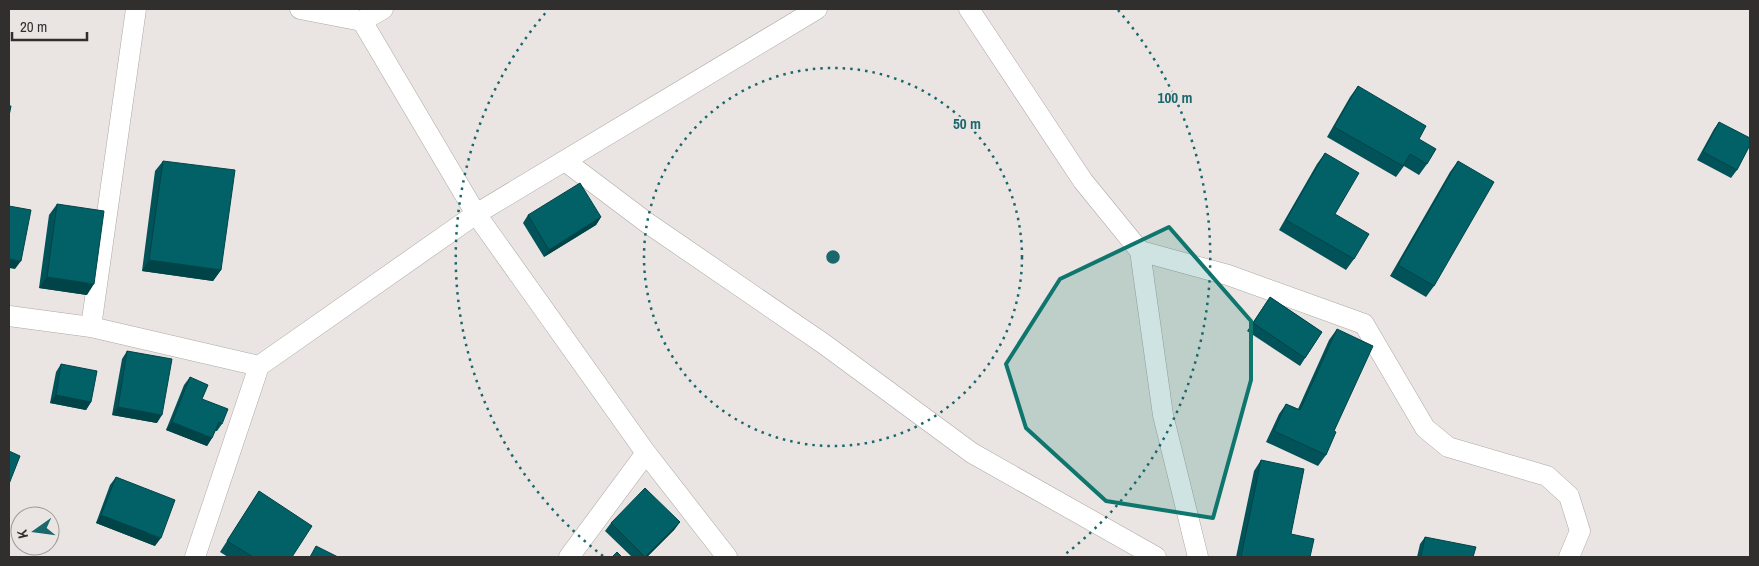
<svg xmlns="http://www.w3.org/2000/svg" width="1759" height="566" viewBox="0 0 1759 566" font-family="'Archivo Narrow',sans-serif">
<rect width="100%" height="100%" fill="#eae5e2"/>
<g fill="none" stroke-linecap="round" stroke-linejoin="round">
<defs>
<path id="street" d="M300,9L362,21L383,9
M969,9L1083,181L1140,251L1228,275L1364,324L1425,428L1448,447L1547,476L1569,496L1580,531L1569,557
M362,21L476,214L646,453L727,557
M565,161L646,222L824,344L972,453L1156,557
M1140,251L1163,415L1198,557
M9,316L91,327L259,366
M91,327L136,9
M195,557L259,366L476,214L817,9
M569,557L646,453"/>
</defs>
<use href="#street" stroke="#aca7a4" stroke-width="21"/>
<use href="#street" stroke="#fff" stroke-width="20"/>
</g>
<path fill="#025359" d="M1358,86L1419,139L1427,164L1419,175L1404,166L1396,177L1327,137L1350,97Z
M1719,122L1737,170L1731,178L1697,160L1714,129Z
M1325,153L1335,214L1354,259L1346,270L1279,230L1317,164Z
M163,161L221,270L213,281L142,271L155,171Z
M1458,161L1434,286L1426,297L1390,276L1450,172Z
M57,204L87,295L39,288L49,215Z
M528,215L601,217L596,225L544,257L523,223Z
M1270,297L1322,332L1300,366L1247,331Z
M1337,329L1334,431L1326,455L1318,466L1266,442L1279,414L1286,404L1298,409L1329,340Z
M127,351L157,423L112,415L122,359Z
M61,364L91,402L86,410L50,403L56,372Z
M190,377L202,399L222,424L217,431H215L212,438L207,446L166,430L184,385Z
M1261,460L1291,534L1310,557H1236L1254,471Z
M116,477L155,546L96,523L110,485Z
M259,491L292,557H228L220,552Z
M680,522L674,530L647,557H632L605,531L611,523Z
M1425,537L1473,557H1417L1420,544Z"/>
<path fill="#014448" d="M601,217L596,225L544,257L549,250Z
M9,259L21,261L15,269L9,268Z
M149,260L221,270L213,281L142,271Z
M47,277L94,284L87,295L39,288Z
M56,395L91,402L86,410L50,403Z
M118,407L162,415L157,423L112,415Z
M172,422L212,438L207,446L166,430Z
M101,515L161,538L155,546L96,523Z
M680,522L674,530L647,557H645Z"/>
<path fill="#026167" stroke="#014448" d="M1358,86L1426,126L1419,139L1436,149L1427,164L1410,154L1403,166L1334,127Z
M9,106H11L9,116Z
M1719,122L1750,138V145L1737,170L1703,152Z
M1325,153L1359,173L1335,214L1369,234L1354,259L1286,220Z
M163,161L235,170L221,270L149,260Z
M1458,161L1494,182L1434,286L1398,265Z
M580,183L601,217L549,250L528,215Z
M57,204L104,211L94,284L47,277Z
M9,206L31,210L21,261L9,259Z
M1270,297L1322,332L1305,358L1253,323Z
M1337,329L1373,346L1334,431L1336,432L1326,455L1274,431L1286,404L1300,410Z
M127,351L172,359L162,415L118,407Z
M61,364L97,371L91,402L56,395Z
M190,377L208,385L202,399L228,409L222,424L219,422L212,438L172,422Z
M9,451L20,456L9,484Z
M1261,460L1304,469L1291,534L1314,539L1310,557H1241Z
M116,477L175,500L161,538L101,515Z
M645,488L680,522L645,557L611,523Z
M259,491L312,526L292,557H253L227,541Z
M1425,537L1476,547L1473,557H1421Z
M316,546L338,557H310Z
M617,552L622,557H612Z"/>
<path fill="#0f766e" fill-opacity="0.2" stroke="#0f766e" stroke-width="4" stroke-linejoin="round" d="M1169,227L1251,321V380L1213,518L1106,501L1026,428L1006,364L1060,279Z"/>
<g fill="none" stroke="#1a686d" stroke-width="2.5" stroke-dasharray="2.5 5">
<circle cx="833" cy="257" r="189"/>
<path d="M603 556A377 377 0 0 1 548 10M1118 10A377 377 0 0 1 1063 556"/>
</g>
<circle cx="833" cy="257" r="8" fill="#1a686d" stroke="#eae5e2" stroke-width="2.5"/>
<g font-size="15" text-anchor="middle" font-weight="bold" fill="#1a686d" stroke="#eae5e2" stroke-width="5" stroke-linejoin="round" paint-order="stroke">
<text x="1175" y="103">100 m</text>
<text x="967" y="129">50 m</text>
</g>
<rect width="1759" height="566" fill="none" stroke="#312f2e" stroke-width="20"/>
<g transform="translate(35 531) rotate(256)"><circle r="24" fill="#eae5e2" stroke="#a09c9a"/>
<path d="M0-4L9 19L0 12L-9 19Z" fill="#1a686d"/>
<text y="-8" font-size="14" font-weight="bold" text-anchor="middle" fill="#312f2e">K</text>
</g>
<path d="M12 32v8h75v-8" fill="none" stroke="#312f2e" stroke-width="2.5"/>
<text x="20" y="32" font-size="15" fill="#312f2e" stroke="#eae5e2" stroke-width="4" paint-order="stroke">20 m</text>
</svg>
